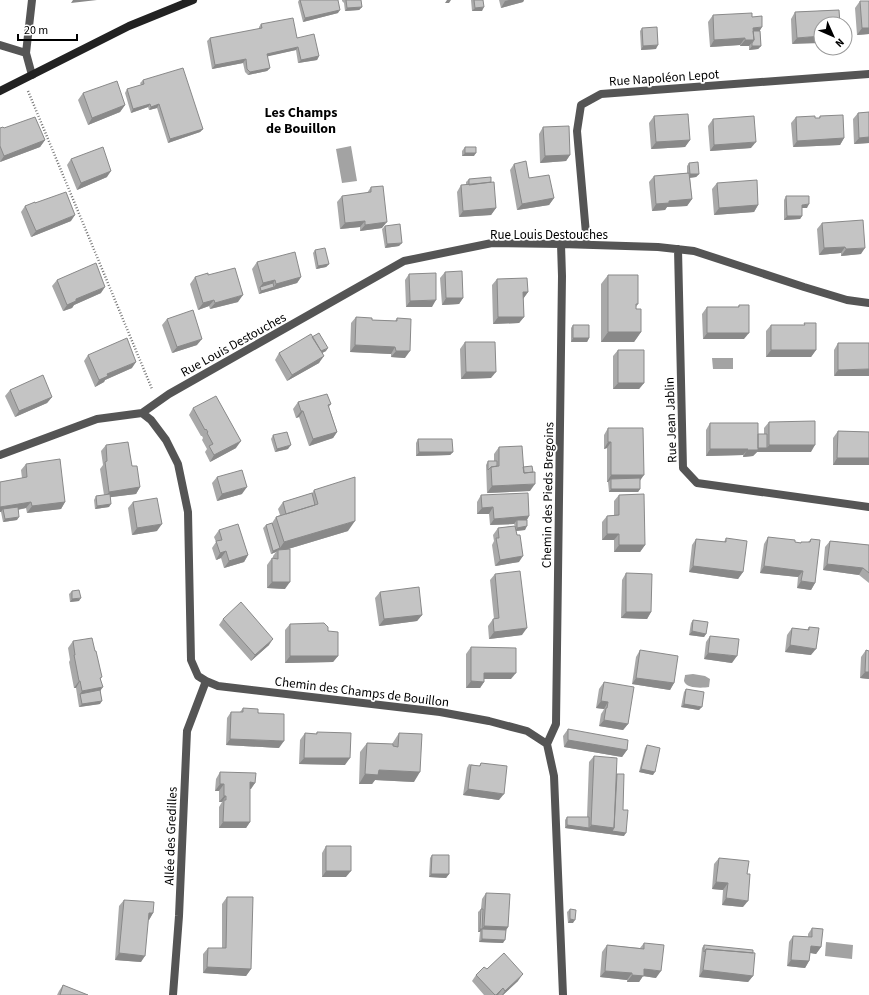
<svg xmlns="http://www.w3.org/2000/svg" width="869" height="995" viewBox="0 0 869 995" font-family="'Source Sans 3',sans-serif">
<rect width="100%" height="100%" fill="#fff"/>
<path fill="#a3a3a3" d="M351,146L357,181L342,183L336,149Z
M712,358H733V369H713Z
M693,674L705,676L710,679L709,687C703,688 686,689 684,681C684,679 685,677 685,675Z
M826,942L853,945L852,959L825,956Z"/>
<g fill="none" stroke-linecap="round" stroke-linejoin="round">
<path stroke="#777" stroke-width="2.5" stroke-dasharray="1 2" stroke-linecap="butt" d="M28,91L152,389"/>
<path stroke="#555" stroke-width="8" d="M0,45L26,53
M32,75L26,53L32,0"/>
<path stroke="#555" stroke-width="8" d="M587,245L577,131L581,105L601,94L869,74
M678,249L683,468L697,483L869,507
M142,413L151,420L166,440L178,464L188,512L191,660L198,676L206,681L218,686L440,712L489,721L527,731L547,744L554,776L563,995
M0,455L97,419L142,413L169,394L404,261L492,243L561,244L658,247L694,251L804,287L847,300L869,303
M547,744L556,724L562,276L561,244
M173,995L179,916L187,731L206,681"/>
<path stroke="#222" stroke-width="8" d="M0,91L129,26L193,0"/>
</g>
<path fill="#a9a9a9" d="M299,0H338V13L303,22L298,2Z
M342,0H361L362,7L359,10L345,11L344,3L342,1Z
M471,0H483L482,11H472Z
M499,0H524L523,2L501,8Z
M860,1L869,34L857,35L855,8Z
M839,10L792,44L791,19L795,12Z
M713,15L752,17L760,31L761,46L758,49L749,50V46H740V45L710,47L708,22Z
M261,24L297,38L319,56L317,60L298,63L296,50L267,56L270,68L267,71L248,75L245,72L243,63L212,69L207,41L210,38L259,29V27Z
M642,28L656,49L641,50L640,31Z
M143,80L203,129L200,132L168,143L157,108L149,110L148,107L131,113L125,93L127,89L141,85L140,83Z
M83,93L125,105L120,112L88,125L78,100Z
M869,112V143L854,144L853,119L858,113Z
M654,116L690,140L685,147L651,149L649,123Z
M820,116L844,138L840,145L793,147L791,123L796,117L815,118H819Z
M713,119L751,148L710,151L708,126Z
M543,127L570,155L566,161L540,163L539,134Z
M0,128H4L45,140L40,147L0,162Z
M465,147L474,156H462V151Z
M71,159L107,177L77,190L67,165Z
M689,163L699,174L696,177L690,178L692,199L687,206L667,207L665,210L652,211L649,182L654,176L687,173V166Z
M514,164L529,178L554,198L549,205L517,210L510,170Z
M469,179L491,182L496,208L491,215L459,217L457,192L461,185H466V182Z
M717,183L758,205L754,212L714,215L712,189Z
M371,187L382,228L360,231V227L340,229L337,202L342,196L367,193Z
M786,196L807,208H802V216L800,219L784,220V200Z
M35,203L71,221L31,237L21,212L25,206Z
M822,223L861,254L841,256V253L819,255L817,229Z
M385,226L399,246L385,248L382,229Z
M315,250L329,264L326,267L316,269L313,253Z
M257,262L301,277L297,283L259,294L252,269Z
M445,272L463,298L459,304L442,305L440,278Z
M409,274L432,307H406L405,280Z
M208,275L238,302L210,309L209,306L198,310L190,284L195,277Z
M608,275L638,304L636,307L641,332L634,342H601V284Z
M497,279L528,292L523,299L524,317L519,323L493,324L492,285Z
M57,280L101,293L74,305L72,308L63,311L52,286Z
M739,305L744,339H703L702,314L707,307H738Z
M356,317L372,320L395,321L397,318L405,358L391,357V354L350,352L351,323Z
M167,319L197,345L172,353L162,325Z
M804,323L816,350L811,357H766V331L771,325H804Z
M573,325L589,338L587,342H571V328Z
M312,337L326,351L322,353L319,363L287,381L275,360L279,353Z
M465,342L491,378L461,379L460,349Z
M838,343H869L834,376V350Z
M618,350L644,383L639,389H613V356Z
M88,355L132,368L105,380L104,382L95,387L84,361Z
M10,390L52,397L47,403L15,417L5,396Z
M298,402L331,404L329,407L337,432L333,438L309,446L299,417L296,418L293,409Z
M193,408L236,448L210,462L205,452L207,449L202,440L203,438L202,436H201L189,415Z
M769,422L811,452H757L753,456L743,457V455L706,456V430L710,423L758,434H764V428Z
M608,428L640,480V489L638,492H609L608,482H607V448L604,449V435Z
M838,431L869,432V465H833V438Z
M273,435L288,449L275,452L271,439Z
M418,439L453,452L450,455L416,456V443Z
M106,445L132,466L140,487L136,494L110,497L109,507L95,509L94,500L96,496L104,495L100,469L103,465L101,451Z
M499,447L523,467L530,491L487,493L486,465L488,461H494V454Z
M26,464L65,502L61,509L27,513L26,508L18,510L17,520L3,522L1,512H0V482L22,478L21,470Z
M217,477L242,494L217,501L212,483Z
M314,490L348,531L285,550V589L267,588V565L272,558H273V556L276,552L271,554L263,528L266,525L272,523L276,517L280,515L278,509L283,502L312,493Z
M481,495L529,516L527,520L525,530L516,531L519,562L495,566L492,545L494,541L493,535L498,528L515,526L514,524L490,525L489,514H477V502Z
M619,495L645,545L640,552H614V540H602V522L607,516L614,515V501Z
M133,502L157,531L132,535L128,508Z
M219,530L248,555L244,562L224,568L221,558L216,560L212,548L216,542L214,537Z
M768,537L801,543V542H808L811,539L815,583L811,590L797,588L798,577L760,573L764,544Z
M726,538L743,572L738,579L689,572L692,545L696,539L724,542Z
M830,541L869,545V583L859,575L823,570L825,547Z
M626,573L651,612L647,619L621,618L622,580Z
M495,574L522,635L489,639L488,626L493,619H494L490,580Z
M72,591L79,601L70,602L69,594Z
M380,592L422,615L417,621L379,626L375,598Z
M223,619L269,645L251,661L219,625Z
M693,620L706,634L704,637L689,635L691,623Z
M290,624L328,631L338,656L333,662L285,663V630Z
M809,627L811,655L785,652L787,635L792,628L807,630Z
M710,636L732,663L704,659L706,642Z
M73,641L101,679L100,704L79,707L76,688H74L69,662L70,660L68,648Z
M471,647L511,679H484V682L480,688H466V654Z
M640,650L674,683L670,690L632,684L636,657Z
M866,650L869,651V679L860,678L861,657Z
M604,682L628,724L623,730L599,726L601,714L603,711L604,709L596,708L599,689Z
M686,689L699,710L681,707L684,692Z
M243,708L258,712L279,748L226,745L227,718L231,712H240Z
M568,729L627,750L622,757L564,747L563,736Z
M317,732L345,765L299,764L300,740L305,733L316,734Z
M399,733L414,782L375,780L372,784H359L360,752L367,743L392,744Z
M647,745L653,775L639,772L645,748Z
M594,756L617,774L623,810L624,836L565,828V820L567,817H587L589,762Z
M481,763L499,800L463,795L467,768L469,764L479,766Z
M220,772L255,783L250,789V822L246,828H219V807L222,802H219V791H215L216,779Z
M326,846L346,877H322V853Z
M432,855L449,874L446,878L429,877L430,858Z
M719,858L743,907L722,905L723,890L712,889L714,864Z
M486,893L508,927L506,930L503,943L479,942L480,932H478V912L481,909L482,899Z
M227,897L251,969L246,976L203,973V954L208,948H222V904Z
M124,900L153,913L149,920H148L141,962L115,960L119,906Z
M570,909L573,923H568L567,912Z
M812,928L821,947L816,954L810,953L809,961L805,968L787,966L789,942L793,936L808,937V934Z
M644,943L656,978L643,976L639,982H627V980L600,977L602,952L607,945L640,948Z
M704,945L753,976L748,982L699,977L702,948Z
M487,969L518,981L503,995H484L472,981L476,975Z
M63,985L88,995H57L59,991Z"/>
<path fill="#898989" d="M73,0H97L71,3Z
M447,0H451L449,3H445Z
M509,0H524L523,2L501,8L505,1Z
M362,7L359,10L345,11L347,8Z
M484,7L482,11H472L475,8Z
M340,10L338,13L303,22L305,18Z
M762,27L758,34H751L753,28Z
M862,28H869V34L857,35Z
M821,36V43L792,44L797,38Z
M745,38L740,45L710,47L714,40Z
M745,40H754L749,46H740Z
M658,45L656,49L641,50L643,46Z
M752,46H761L758,49L749,50Z
M298,47L296,50L265,57L267,54Z
M319,56L317,60L298,63L301,60Z
M246,59L243,63L212,69L215,65Z
M270,68L267,71L248,75L250,72Z
M150,104L148,107L131,113L133,109Z
M159,104L157,108L149,110L151,107Z
M125,105L120,112L88,125L92,118Z
M203,129L200,132L168,143L170,139Z
M869,137V143L854,144L859,138Z
M844,138L840,145L793,147L797,141Z
M45,140L40,147L0,162L4,156Z
M690,140L685,147L651,149L656,142Z
M756,142L751,148L710,151L714,145Z
M465,153H476L474,156H462Z
M570,155L566,161L540,163L545,156Z
M111,171L107,177L77,190L81,183Z
M690,174H699L696,177L687,178Z
M554,198L549,205L517,210L522,204Z
M692,199L687,206L667,207L665,210L652,211L656,204L669,201Z
M809,204L807,208H800L802,205Z
M758,205L754,212L714,215L719,208Z
M496,208L491,215L459,217L463,211Z
M75,215L71,221L31,237L36,231Z
M787,216H802L800,219L784,220Z
M365,221L360,227L340,229L345,223Z
M387,222L382,228L360,231L365,225Z
M402,243L399,246L385,248L387,244Z
M845,247L841,253L819,255L824,248Z
M865,248L861,254L841,256L846,249Z
M329,264L326,267L316,269L318,266Z
M301,277L297,283L259,294L261,291L274,287L276,284Z
M275,280L271,287H260L258,290L263,283Z
M105,287L101,293L74,305L72,308L63,311L67,305L76,299Z
M523,292H528L523,299Z
M243,295L238,302L210,309L215,303Z
M446,298H463L459,304L442,305Z
M214,300L209,306L198,310L203,303Z
M436,300L432,307H406L410,301Z
M498,317H524L519,323L493,324Z
M608,332H641L634,342H601Z
M707,333H749L744,339H703Z
M573,338H589L587,342H571Z
M202,339L197,345L172,353L177,347Z
M355,345L395,347L391,354L350,352Z
M328,348L326,351L318,355L320,352Z
M771,350H816L811,357H766Z
M396,351H410L405,358L391,357Z
M324,356L319,363L287,381L292,375Z
M136,362L132,368L105,380L104,382L95,387L99,380L107,374Z
M869,369V376H834L838,370Z
M466,372H496L491,378L461,379Z
M618,383H644L639,389H613Z
M52,397L47,403L15,417L19,411Z
M301,411H303L299,417L296,418Z
M337,432L333,438L309,446L313,439Z
M241,441L236,448L210,462L214,455Z
M608,442H611L607,448L604,449Z
M291,445L288,449L275,452L277,449Z
M769,445H815L811,452H764Z
M758,448H767L764,452H757L753,456L743,457L747,450Z
M710,449H748L743,455L706,456Z
M419,452H453L450,455L416,456Z
M837,458H869V465H833Z
M611,475H644L639,482L611,479L608,482H607Z
M535,484L530,491L487,493L492,486Z
M140,487L136,494L104,498L109,492Z
M247,487L242,494L217,501L222,494Z
M611,489H640L638,492H609Z
M31,502L26,508L4,512L3,509L1,512H0V507Z
M65,502L61,509L27,513L32,506Z
M111,504L109,507L95,509L97,506Z
M493,507L489,514H477L482,508Z
M529,516L525,523L517,520L514,524L490,525L494,519Z
M19,517L17,520L3,522L5,519Z
M355,521L348,531L278,552V550L276,552L271,554L273,551L280,548L284,542Z
M162,524L157,531L132,535L137,528Z
M527,526L525,530L515,531L517,528Z
M607,534H619L614,540H602Z
M619,545H645L640,552H614Z
M226,551L221,558L216,560L220,553Z
M248,555L244,562L224,568L229,561Z
M523,556L519,562L495,566L500,560Z
M827,564L863,568L859,575L823,570Z
M693,566L743,572L738,579L689,572Z
M764,566L803,571L798,577L760,573Z
M801,581L815,583L811,590L797,588Z
M272,582H290L285,589L267,588Z
M81,598L79,601L70,602L72,599Z
M626,612H651L647,619L621,618Z
M422,615L417,621L379,626L384,619Z
M527,628L522,635L489,639L494,632Z
M692,631L706,634L704,637L689,635Z
M273,639L269,645L251,661L255,655Z
M790,645L816,649L811,655L785,652Z
M708,653L737,656L732,663L704,659Z
M290,656H338L333,662L285,663Z
M865,672H869V679L860,678Z
M484,673H516L511,679H480Z
M636,678L674,683L670,690L632,684Z
M79,681H80L76,688H74Z
M471,681L484,682L480,688H466Z
M103,687L98,694H80L82,691Z
M102,701L100,704L79,707L82,704Z
M601,701L608,702L604,709L596,708Z
M684,704L702,707L699,710L681,707Z
M604,720L628,724L623,730L599,726Z
M230,739L284,741L279,748L226,745Z
M568,740L627,750L622,757L564,747Z
M304,758H350L345,765L299,764Z
M641,769L655,772L653,775L639,772Z
M379,770L420,772L414,782L375,780L372,784H359L365,774Z
M250,782L255,783L251,789H246Z
M220,784H224L219,791H215Z
M468,789L504,794L499,800L463,795Z
M224,796H226L222,802H219Z
M223,822H250L246,828H219Z
M567,825L589,828L591,825L614,828L626,833L624,836L565,828Z
M326,871H351L346,877H322Z
M431,874H449L446,878L429,877Z
M716,882L728,883L723,890L712,889Z
M726,898L748,901L743,907L722,905Z
M149,913H153L149,920L144,919Z
M570,919L575,920L573,923H568Z
M484,926L508,927L504,934L482,929Z
M480,929H482L480,932H478Z
M482,939L505,940L503,943L479,942Z
M811,946L821,947L816,954L806,952Z
M119,953L145,956L141,962L115,960Z
M791,960L809,961L805,968L787,966Z
M207,967L251,969L246,976L203,973Z
M644,969L661,971L656,978L643,976L639,982H627L632,975Z
M703,970L753,976L748,982L699,977Z
M605,971L632,973L627,980L600,977Z
M523,974L518,981L503,995H502L505,991Z
M503,988L498,995H496Z"/>
<path fill="#c4c4c4" stroke="#898989" d="M300,0H338L340,10L305,18Z
M346,0H361L362,7L347,8Z
M474,0H483L484,7L475,8Z
M860,1H869V28H862Z
M839,10L840,24H821V36L797,38L795,12Z
M752,13V17L762,16V27L753,28L754,40H745V38L714,40L713,15Z
M293,18L297,38L314,34L319,56L301,60L298,47L267,54L270,68L250,72L247,69L246,59L215,65L210,38L262,28L261,24Z
M657,27L658,45L643,46L642,28Z
M753,31H760L761,46H752V43L754,40Z
M183,68L203,129L170,139L159,104L151,107L150,104L133,109L127,89L144,84L143,80Z
M117,81L125,105L92,118L83,93Z
M869,112V137L859,138L858,113Z
M688,114L690,140L656,142L654,116Z
M843,115L844,138L797,141L796,117L815,116V118H820V116Z
M754,116L756,142L714,145L713,119Z
M35,117L45,140L4,156L0,146V128L3,127L4,128Z
M569,126L570,155L545,156L543,127Z
M103,147L111,171L81,183L71,159Z
M465,147H476V153H465Z
M526,161L529,178L549,175L554,198L522,204L514,164Z
M698,162L699,174H690L689,163Z
M689,173L692,199L669,201V203L656,204L654,176Z
M491,177V182L469,185V179Z
M757,180L758,205L719,208L717,183Z
M494,182L496,208L463,211L461,185Z
M383,186L387,222L365,225V221L345,223L342,196L371,192V187Z
M66,192L75,215L36,231L25,206L35,202V203Z
M786,196H809V204L802,205V216H787Z
M863,220L865,248L846,249L845,247L824,248L822,223Z
M400,224L402,243L387,244L385,226Z
M325,248L329,264L318,266L315,250Z
M295,252L301,277L276,284L275,280L263,283L257,262Z
M96,263L105,287L76,299V301L67,305L57,280Z
M235,268L243,295L215,303L214,300L203,303L195,277L208,273V275Z
M462,271L463,298H446L445,272Z
M436,273V300L410,301L409,274Z
M608,275H638V304H636V309H641V332H608Z
M527,278L528,292H523L524,317H498L497,279Z
M273,283L274,287L261,291L260,287Z
M739,305H749V333H707V307H739Z
M193,310L202,339L177,347L167,319Z
M356,317L372,318V320L397,321V318L411,319L410,351H396L395,347L355,345Z
M804,323H816V350H771V325H805Z
M573,325H589V338H573Z
M319,333L328,348L321,351L312,337Z
M311,334L324,356L292,375L279,353Z
M127,338L136,362L107,374L108,376L99,380L88,355Z
M465,342H495L496,372H466Z
M838,343H869V369L838,370Z
M618,350H644V383H618Z
M43,375L52,397L19,411L10,390Z
M327,394L331,404L328,405L337,432L313,439L303,411H301L298,402Z
M216,396L241,441L214,455L209,446L213,444L207,433L208,432L206,429L205,430L193,408Z
M815,421V445H769V422Z
M710,423H758V450H747L748,449H710Z
M608,428H643L644,475H611V442H608Z
M838,431L869,432V458H837Z
M287,432L291,445L277,449L273,435Z
M758,434H767V448H758Z
M418,439H452L453,452H419Z
M128,442L132,466H137L140,487L109,492L105,462L107,461L106,445Z
M522,446L524,473L535,472V484L492,486L491,467L499,466V447Z
M60,459L65,502L32,506L31,502L0,507V482L27,477L26,464Z
M488,461H497V466L491,467L488,470Z
M532,466L533,472L524,473L523,467Z
M242,470L247,487L222,494L217,477Z
M355,477V521L284,542L276,517L318,504L314,490Z
M640,478V489H611V479Z
M312,493L315,505L286,514L283,502Z
M528,493L529,516L494,519L493,507L482,508L481,495Z
M110,494L111,504L97,506L96,496Z
M644,494L645,545H619V534H607V516L619,515V495Z
M157,498L162,524L137,528L133,502Z
M18,507L19,517L5,519L3,509Z
M517,520H527V526L517,528Z
M272,523L280,548L273,551L266,525Z
M238,524L248,555L229,561L226,551L220,553L216,541L222,540L219,530Z
M515,526L517,535H520L523,556L500,560L496,538H499L498,528Z
M768,537L795,540V542L801,543V542H810L811,539L820,540L815,583L801,581L803,571L764,566Z
M726,538L747,541L743,572L693,566L696,539L726,542Z
M830,541L869,545V573L863,568L827,564Z
M290,549V582H272V558L278,559V550Z
M520,571L527,628L494,632L493,619L499,618L495,574Z
M626,573L652,574L651,612H626Z
M419,587L422,615L384,619L380,592Z
M79,590L81,598L72,599V591Z
M241,602L273,639L255,655L223,619Z
M693,620L708,622L706,634L692,631Z
M324,623L328,627V631L338,632V656H290V624Z
M809,627L819,628L816,649L790,645L792,628L809,630Z
M710,636L739,639L737,656L708,653Z
M92,638L95,651H96L102,677L100,678L103,687L82,691L80,681H79L74,655H75L73,641Z
M471,647L516,648V673H484V682L471,681Z
M640,650L678,656L674,683L636,678Z
M866,650L869,651V672H865Z
M604,682L634,687L628,724L604,720L606,708H607L608,702L601,701Z
M686,689L704,692L702,707L684,704Z
M100,690L102,701L82,704L80,694Z
M243,708L258,709V713L284,714V741L230,739L231,712H243Z
M568,729L628,740L627,750L568,740Z
M317,732L351,733L350,758H304L305,733L317,734Z
M399,733L422,734L420,772L379,770L378,775L365,774L367,743L393,744V746L398,747Z
M647,745L660,748L655,772L641,769Z
M594,756L617,758L614,828L591,825Z
M481,763L507,766L504,794L468,789L471,765L480,766Z
M220,772L256,773L255,783L250,782V822H223L224,800H226V796H224V784H220Z
M617,774H624L623,810H628L626,833L612,831L614,828Z
M567,817H589V828L567,825Z
M326,846H351V871H326Z
M432,855H449V874H431Z
M719,858L749,861L747,874H750L748,901L726,898L728,883L716,882Z
M486,893L510,894L508,927L484,926Z
M227,897H253L251,969L207,967L208,948H226Z
M124,900L154,902L153,913H149L145,956L119,953Z
M481,909H483L482,929H480Z
M570,909L576,910L575,920L570,919Z
M812,928L823,929L821,947L811,946L809,961L791,960L793,936L812,937Z
M482,929L506,930L505,940L482,939Z
M644,943L664,945L661,971L644,969V976L632,975V973L605,971L607,945L644,949Z
M704,945L753,950V953L706,949L704,952Z
M706,949L755,953L753,976L703,970Z
M504,953L523,974L505,991L503,988L496,995H495L476,975L484,967L487,969Z
M63,985L88,995H60Z"/>
<g text-anchor="middle" stroke-width="3.5" stroke-linejoin="round" paint-order="stroke">
<g font-size="13" fill="#000" stroke="#fff">
<text transform="translate(664 77) rotate(-4)" y="5">Rue Napoléon Lepot</text>
<text x="549" y="239">Rue Louis Destouches</text>
<text transform="translate(233 344) rotate(-29)" y="5">Rue Louis Destouches</text>
<text transform="translate(670 420) rotate(-92)" y="5">Rue Jean Jablin</text>
<text transform="translate(547 495) rotate(-89)" y="5">Chemin des Pieds Bregoins</text>
<text transform="translate(362 691) rotate(7)" y="5">Chemin des Champs de Bouillon</text>
<text transform="translate(170 836) rotate(-88)" y="5">Allée des Gredilles</text>
</g>
<g font-size="14" font-weight="bold" fill="#000" stroke="#fff">
<text x="301" y="117">Les Champs<tspan x="301" dy="16">de Bouillon</tspan></text>
</g>
</g>
<g transform="translate(833 36) rotate(135)"><circle r="19" fill="#ffffff" stroke="#999999"/>
<path d="M0-3L7 15L0 10L-7 15Z" fill="#000000"/>
<text y="-6" font-size="11" font-weight="bold" text-anchor="middle" fill="#000000">N</text>
</g>
<path d="M18 34v6h59v-6" fill="none" stroke="#000000" stroke-width="2"/>
<text x="24" y="34" font-size="12" fill="#000000" stroke="#ffffff" stroke-width="3" paint-order="stroke">20 m</text>
</svg>
